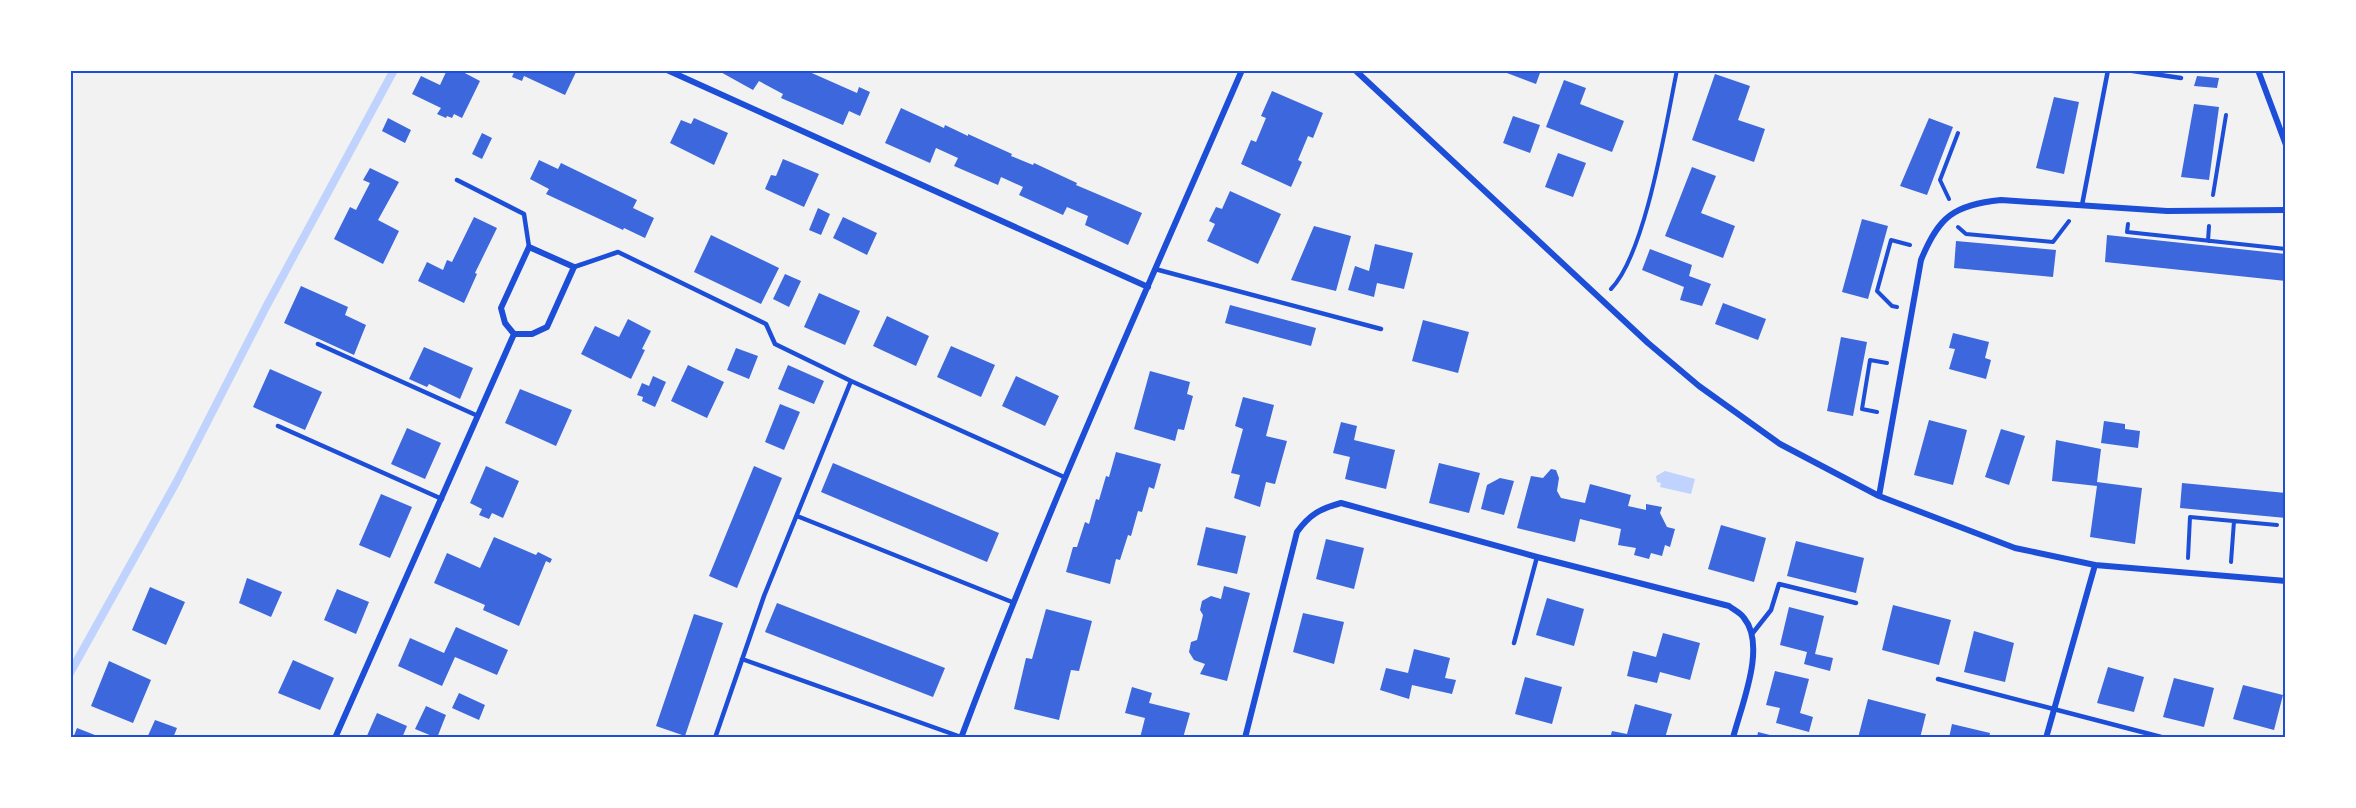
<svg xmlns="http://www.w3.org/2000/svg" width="2356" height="808" viewBox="0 0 2356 808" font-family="'Varela Round',sans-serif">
<rect width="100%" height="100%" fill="#f2f2f2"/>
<path fill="#bfd3fe" d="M1665,471L1695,479L1691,494L1660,487L1661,483L1657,482L1656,476Z"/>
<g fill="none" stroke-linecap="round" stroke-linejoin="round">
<path stroke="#bfd3fe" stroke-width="8" d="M70,673L177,481L266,307L394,70"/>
</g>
<path fill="#3d67dc" d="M447,70H459L480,81L462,118L454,114L452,118L447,116L446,118L437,114L441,108L412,94L421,76L440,85Z
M515,70H577L565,95L524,76L522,81L512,77Z
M717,70H805L857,93L859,87L870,92L860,116L849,111L843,125L781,98L783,94L759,81L753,90Z
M1499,70H1541L1536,84Z
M1715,74L1750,86L1738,120L1765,129L1754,162L1692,140Z
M2197,76L2219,78L2217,88L2194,86Z
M1564,80L1586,88L1580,104L1624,121L1612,152L1546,127Z
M1272,91L1323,113L1313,138L1308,136L1298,160L1302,162L1291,187L1241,164L1251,140L1256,142L1266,118L1261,116Z
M2054,97L2079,102L2064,174L2036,168Z
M2194,104L2219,107L2209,180L2181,177Z
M901,108L944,128L945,125L968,136V134L1012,154L1011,156L1033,165L1034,163L1077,183L1076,185L1142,213L1128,245L1085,225L1088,216L1067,207L1063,215L1019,195L1023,187L1001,177L998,185L954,166L958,158L936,148L930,163L885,143Z
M1513,116L1540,125L1530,153L1503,143Z
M388,118L411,130L405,143L382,131Z
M694,118L728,133L714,165L670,143L681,120L691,124Z
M1929,118L1953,127L1927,195L1900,186Z
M482,133L492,138L482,159L472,154Z
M1558,153L1586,163L1573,197L1545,187Z
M783,159L819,174L804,207L765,189L771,175L776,176Z
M539,160L558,169L561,163L637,200L633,208L654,218L645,238L624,228L623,230L546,194L549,189L530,179Z
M1692,167L1716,176L1701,213L1735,226L1723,258L1665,236Z
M370,168L399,182L378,220L399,231L383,264L334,239L350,207L356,210L370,183L363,180Z
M1230,191L1281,214L1258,264L1207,241L1215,224L1209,221L1216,207L1222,209Z
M818,208L830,214L821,235L809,230Z
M474,217L497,228L475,273L477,274L464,303L418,281L427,262L443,270L447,260L452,262Z
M843,217L877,233L867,255L833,238Z
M1862,219L1888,226L1868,299L1842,292Z
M1314,226L1351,236L1336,291L1291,280Z
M711,235L779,268L761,304L694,272Z
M2107,235L2286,254V281L2105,262Z
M1956,241L2056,250L2053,277L1954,268Z
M1375,244L1413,253L1404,289L1377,283L1374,297L1348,290L1355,266L1369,271Z
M1650,249L1692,265L1689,276L1711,284L1702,306L1680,300L1684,287L1642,270Z
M785,274L801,281L789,307L773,299Z
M301,286L348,307L345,315L366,325L354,355L284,323Z
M819,293L860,311L845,345L804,327Z
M1723,303L1766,319L1758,340L1715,324Z
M1230,305L1316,328L1311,346L1225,323Z
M887,316L929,336L916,366L873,346Z
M628,319L651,331L642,349L645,350L631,379L581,354L595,326L619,337Z
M1423,320L1469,332L1458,373L1412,361Z
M1953,333L1989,342L1985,358L1991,360L1986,379L1949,369L1955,349L1949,348Z
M1841,337L1867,342L1853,416L1827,411Z
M951,346L995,365L981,397L937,377Z
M424,347L473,368L460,399L429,384L427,387L409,379Z
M736,348L758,356L749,379L727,370Z
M688,365L724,382L707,418L671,401Z
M788,365L824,381L814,404L778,389Z
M270,369L322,392L305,430L253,407Z
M1150,371L1190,382L1187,394L1193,396L1184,430L1178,429L1175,441L1134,429Z
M653,376L666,382L655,407L642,401L643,397L637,395L642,383L649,386Z
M1016,376L1059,396L1045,426L1002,406Z
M520,389L572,410L556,446L505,423Z
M1243,397L1274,405L1266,436L1287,441L1275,484L1266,482L1260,507L1234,498L1240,475L1231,473L1243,429L1235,426Z
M780,404L800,412L784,450L765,442Z
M1929,420L1967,430L1953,485L1914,475Z
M2104,421L2125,424V429L2140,431L2138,448L2101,443Z
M1341,422L1357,426L1354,440L1395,450L1386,489L1345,479L1350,457L1333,453Z
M407,428L441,443L425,479L391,464Z
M2001,429L2025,436L2009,485L1985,477Z
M2056,440L2101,449L2097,482L2142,488L2135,544L2090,537L2097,486L2052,481Z
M1116,452L1161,464L1154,489L1149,487L1142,512L1138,511L1131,536L1128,535L1120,560L1116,559L1110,584L1066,572L1073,547H1077L1085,522L1089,524L1096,499L1099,500L1106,476L1109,477Z
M833,463L999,533L987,562L821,492Z
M1439,463L1480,473L1469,513L1429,503Z
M486,466L519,481L503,518L492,513L489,519L479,515L482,509L470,503Z
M754,466L782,478L737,588L709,576Z
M1551,469L1556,470L1559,478L1557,491L1561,498L1585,503L1590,484L1631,495L1628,506L1646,510V504L1662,507L1660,513L1667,527L1675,529L1670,547L1665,545L1662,556L1651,553L1649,559L1634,555L1636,548L1618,545L1621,529L1580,519L1575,542L1517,528L1531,476L1543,478Z
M1500,478L1514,481L1504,515L1481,509L1487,485Z
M2182,483L2286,493V518L2180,508Z
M381,494L412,507L390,558L359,545Z
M1721,525L1766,538L1754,582L1708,569Z
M1206,527L1246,536L1237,574L1197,565Z
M494,537L536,555L538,552L552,559L550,563L546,561L519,626L483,610L485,605L434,583L447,553L480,568Z
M1326,539L1364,548L1354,589L1316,579Z
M1796,541L1864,558L1856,593L1787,576Z
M247,578L282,592L271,617L239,603Z
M1224,586L1250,593L1227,681L1200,674L1205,664L1194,660L1189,652L1191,642L1197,640L1203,615L1200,610L1202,601L1211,596L1221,599Z
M150,587L185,602L166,645L132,630Z
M337,589L369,602L356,634L324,620Z
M1547,598L1584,609L1574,646L1536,635Z
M777,603L945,668L933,697L765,632Z
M1893,605L1951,620L1939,665L1882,650Z
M1789,607L1824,616L1815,654L1833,658L1830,671L1804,664L1807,652L1780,645Z
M1046,609L1092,621L1079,671L1071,670L1059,720L1014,709L1026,658L1032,659Z
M1303,613L1344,622L1334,664L1293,652Z
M694,614L723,623L685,736L656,726Z
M456,627L508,650L497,675L455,657L442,686L398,666L410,638L444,653Z
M1974,631L2014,643L2005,682L1964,672Z
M1663,633L1700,643L1690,680L1660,672L1657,683L1627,676L1633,651L1656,657Z
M1414,649L1450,658L1445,678L1456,680L1452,694L1412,685L1409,699L1380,690L1386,668L1408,673Z
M293,660L334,678L320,710L278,693Z
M109,661L151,680L133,723L91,706Z
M2108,667L2144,677L2134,712L2097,703Z
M1775,671L1809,679L1800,713L1813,717L1809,732L1776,723L1780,708L1766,705Z
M1525,677L1562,687L1552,724L1515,714Z
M2174,678L2214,688L2204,727L2163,717Z
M2243,685L2283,695L2274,730L2233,719Z
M1132,687L1152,693L1149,703L1190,713L1183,738H1140L1145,718L1125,713Z
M459,693L485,705L479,720L452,708Z
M1868,699L1926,714L1920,738H1858Z
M1635,704L1672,714L1665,738H1610L1612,731L1627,734Z
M426,706L446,715L437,738L415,729Z
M377,713L407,726L402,738H366Z
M155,720L177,728L173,738H147Z
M1952,724L1990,733L1989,738H1949Z
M77,728L100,737V738H73Z
M1758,732L1778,737V738H1757Z"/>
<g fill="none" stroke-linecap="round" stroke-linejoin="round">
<path stroke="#1d4ed8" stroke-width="4" d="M2213,195L2226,115
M1949,199L1940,180L1958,133
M2128,224L2127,232L2286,249
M1958,227L1966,234L2053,242L2069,221
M2208,241L2209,226
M1611,289C1646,253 1666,123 1677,70
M1897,307L1892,306L1877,291L1891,240L1910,245
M1877,412L1862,409L1870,360L1887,363
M2188,558L2190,517L2277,525
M2231,562L2234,521"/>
<path stroke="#1d4ed8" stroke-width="4.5" d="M2126,70L2181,78
M457,180L524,214L529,247
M2082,205L2108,70
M574,267L618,252L766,324L775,344L851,381L764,596L715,738
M1155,269L1381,329
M318,344L478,416
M851,381L1064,477
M278,426L442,499
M797,516L1012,602
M1752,634L1771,610L1779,584L1856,603
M1514,643L1537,557
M742,659L961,737
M1938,679L2165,738"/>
<path stroke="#1d4ed8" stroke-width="6" d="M667,70L1148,287
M1355,70L1648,343L1699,386L1780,444L1879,496L2015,548L2095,565L2286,581
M2258,70L2286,145
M529,247L574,267L547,327L532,334H514L505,323L501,308Z
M1879,496L1921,260C1939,216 1954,205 2001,200L2167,211L2286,210
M335,738L514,334
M961,738C1046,511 1146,292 1242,70
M1245,738L1297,532C1310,514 1320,509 1341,503L1537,557L1729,606C1734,610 1741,613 1744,618C1767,646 1741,706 1733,738
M2046,738L2095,565"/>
</g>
<rect width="2356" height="808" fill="none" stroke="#ffffff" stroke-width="144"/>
<rect x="72" y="72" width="2212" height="664" fill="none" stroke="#1d4ed8" stroke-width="2"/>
</svg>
